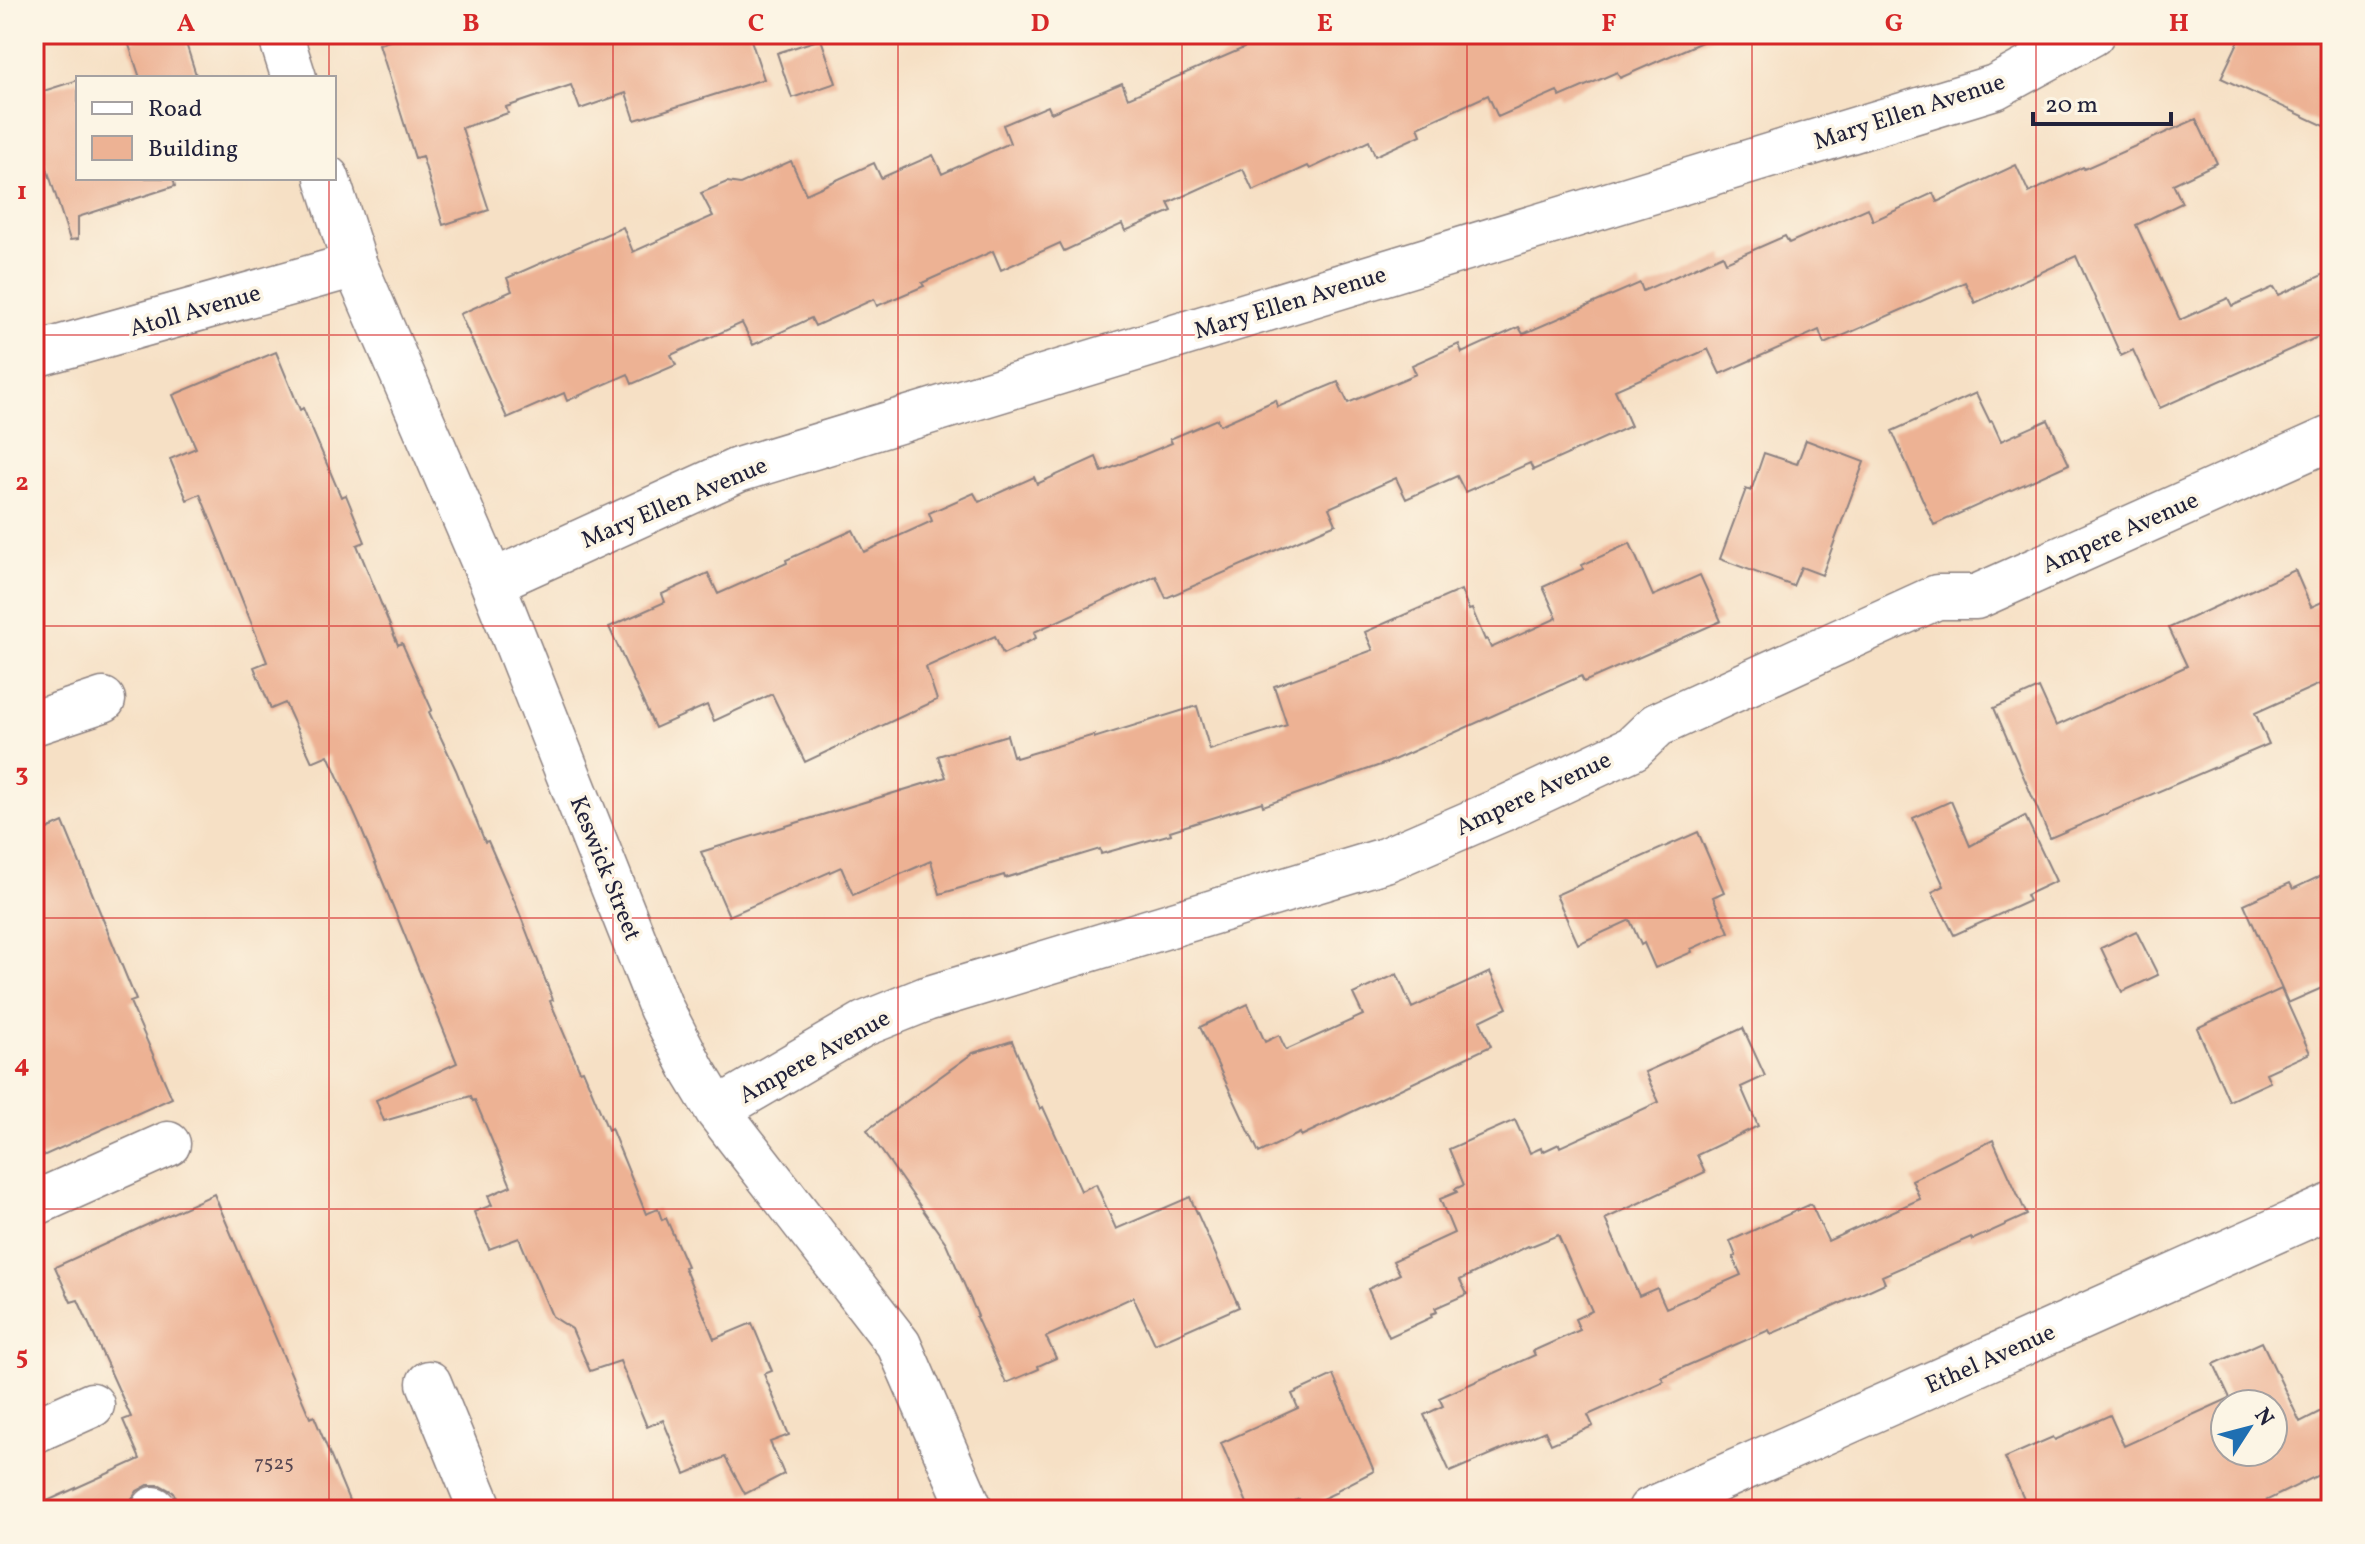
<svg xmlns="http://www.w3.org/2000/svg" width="2365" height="1544" viewBox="0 0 2365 1544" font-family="Vollkorn,serif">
<rect width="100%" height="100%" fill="#fcf5e5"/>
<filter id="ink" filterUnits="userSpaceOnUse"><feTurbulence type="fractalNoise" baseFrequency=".0125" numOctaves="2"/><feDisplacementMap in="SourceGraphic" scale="16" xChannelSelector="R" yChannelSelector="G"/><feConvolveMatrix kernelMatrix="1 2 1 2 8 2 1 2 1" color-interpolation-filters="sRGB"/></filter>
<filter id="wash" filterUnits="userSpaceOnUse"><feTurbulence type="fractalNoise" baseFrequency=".006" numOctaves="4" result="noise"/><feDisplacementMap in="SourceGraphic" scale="32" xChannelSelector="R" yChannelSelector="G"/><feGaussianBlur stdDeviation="1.8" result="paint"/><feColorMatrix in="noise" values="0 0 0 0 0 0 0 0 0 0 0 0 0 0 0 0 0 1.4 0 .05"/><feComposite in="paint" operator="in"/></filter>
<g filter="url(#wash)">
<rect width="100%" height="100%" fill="#f6e0c5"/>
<g id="blocks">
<path fill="#edb294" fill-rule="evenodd" d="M153,34H183L197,78H140L128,42Z
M411,34H749L764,79L635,120L626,93L580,109L571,85L506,107L508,113L462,128L489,210L443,225L422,156L415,158L379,44Z
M1237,34H1720L1620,78L1617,72L1560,97L1557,91L1498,117L1488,95L1418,127L1421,135L1375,156L1369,141L1310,169L1308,166L1253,191L1243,169L1168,203L1172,211L1125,231L1122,224L1064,251L1060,243L1001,270L993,251L922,283L924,286L877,306L874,299L815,326L811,318L753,345L742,323L671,355L676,365L632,384L628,374L567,401L564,393L507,418L460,314L512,291L507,278L623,227L633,252L713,216L701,193L727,182L740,184L791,161L806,194L874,163L881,178L933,155L942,174L1010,143L1003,125L1048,106L1051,113L1122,83L1128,98L1244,48Z
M2242,34H2331V129L2221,78Z
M821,39L836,83L792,98L777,53Z
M78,80V178H173L175,186L78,217V239L70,240L44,159L34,163V94Z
M2196,119L2217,163L2173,184L2182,203L2136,225L2180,320L2228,298L2232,306L2274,287L2279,295L2331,271V331L2160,408L2133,350L2121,356L2076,256L1975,303L1965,282L1824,344L1819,330L1720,374L1708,349L1615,390L1631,426L1533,470L1530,463L1465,492L1457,476L1406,499L1396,478L1329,508L1336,524L1166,598L1156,576L1034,632L1036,638L1034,639L1003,654L995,636L926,667L937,700L805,762L772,694L714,721L707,705L655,728L609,627L665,602L662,594L708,573L718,594L787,563L786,560L853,530L864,552L932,521L929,513L974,493L979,502L1034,477L1037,484L1096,457L1102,472L1172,443L1170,439L1217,419L1220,425L1276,400L1278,407L1338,382L1348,403L1416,374L1412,365L1459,344L1462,353L1519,327L1523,334L1640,283L1643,291L1723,255L1726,262L1785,236L1789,243L1868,208L1873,221L1933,193L1937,202L2016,165L2029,193L2083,167L2084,169Z
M276,352L300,410L303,408L341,497L346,495L365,542L357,545L398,645L402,643L432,710L429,712L456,770L485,842L488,841L517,907L553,1000L550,1001L580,1071L583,1070L608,1130L611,1128L646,1214L658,1209L662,1220L666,1218L687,1266L684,1267L714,1339L752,1323L772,1371L764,1374L789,1435L770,1442L784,1474L745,1494L725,1457L685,1474L663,1420L647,1427L620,1361L590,1371L572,1329L552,1316L519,1238L489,1249L474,1212L492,1205L488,1196L511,1186L475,1100L473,1101L471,1096L384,1121L376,1100L457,1063L360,826L328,755L312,762L285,703L271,709L254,667L267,662L200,494L187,500L170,459L196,448L173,395Z
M1976,393L1990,422L1992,421L2001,441L2048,420L2069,464L1934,525L1892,431Z
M1806,440L1864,462L1822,575L1801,567L1793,586L1720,559L1746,489L1751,491L1764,453L1797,464Z
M1630,543L1653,596L1700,575L1721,621L1584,682L1581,676L1389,762L1263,806L1262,802L1170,831L1171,834L1101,854L1100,849L1005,878L1004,875L940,894L931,861L853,895L841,867L729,916L701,852L946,777L938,756L1007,735L1013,756L1015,755L1016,758L1094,735V738L1197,706L1210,750L1287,725L1274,686L1373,650L1365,632L1461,590L1469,610L1472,609L1485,640L1487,639L1491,648L1557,618L1543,587L1583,569L1582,565Z
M2295,570L2311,607L2331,598V679L2255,713L2269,744L2050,838L1994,708L2039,688L2056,726L2115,699L2187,666L2169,628Z
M1951,801L1970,846L2025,816L2056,881L2026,895L2029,901L1954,935L1932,892L1944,886L1913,818Z
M63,822L136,1000L130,1002L172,1098L34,1160V835Z
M1698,832L1724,892L1713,897L1729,932L1691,949L1692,952L1655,968L1644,943L1641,945L1630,920L1578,944L1556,895Z
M2331,871V984L2288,1003L2244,904L2290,883L2293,889Z
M2136,931L2158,975L2122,992L2101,948Z
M1490,972L1507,1008L1480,1021L1491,1046L1301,1136L1300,1133L1259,1153L1200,1027L1248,1004L1265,1042L1279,1035L1286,1050L1363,1015L1353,994L1397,974L1412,1008Z
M2281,989L2310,1053L2266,1073L2270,1082L2229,1101L2197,1028Z
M1743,1028L1765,1076L1741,1087L1758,1126L1697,1155L1705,1172L1605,1219L1639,1296L1657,1288L1666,1308L1741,1275L1733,1257L1736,1256L1730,1241L1811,1204L1828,1241L1920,1199L1912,1180L1993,1140L2027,1215L1972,1240L1971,1237L1882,1276L1885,1283L1815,1315L1771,1334L1769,1330L1661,1377L1664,1381L1588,1415L1593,1426L1551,1444L1545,1431L1450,1472L1424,1415L1443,1406L1439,1398L1535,1355L1533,1351L1580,1330L1575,1319L1592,1311L1558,1235L1529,1247L1528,1246L1460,1280L1467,1294L1435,1308L1437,1312L1431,1314L1432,1317L1389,1337L1368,1289L1400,1274L1393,1261L1454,1233L1440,1199L1457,1192L1455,1189L1464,1185L1449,1149L1515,1120L1530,1153L1541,1148L1542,1152L1559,1144L1560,1147L1659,1102L1645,1072Z
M1012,1041L1040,1109L1043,1107L1081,1191L1096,1184L1116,1229L1190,1197L1239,1307L1155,1344L1133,1297L1046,1337L1056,1358L1038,1366L1039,1369L1006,1383L976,1317L978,1316L946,1243L867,1130L973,1053Z
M214,1194L310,1418L314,1416L353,1510H179V1503L173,1492L160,1485H148L137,1491L130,1502V1510H34V1507L140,1459L123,1420L131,1417L78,1300L71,1302L55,1267Z
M2262,1342L2300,1422L2331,1406V1469L2247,1510H2029L2005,1458L2053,1437L2055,1440L2110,1415L2124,1446L2230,1398L2214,1364ZM2225,1404H2273V1452H2225Z
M1333,1375L1374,1471L1337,1490V1492L1303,1508L1299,1499L1273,1510H1250L1221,1443L1298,1408L1292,1394Z"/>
</g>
</g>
<g filter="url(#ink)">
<use href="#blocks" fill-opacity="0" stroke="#8c8180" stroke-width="2"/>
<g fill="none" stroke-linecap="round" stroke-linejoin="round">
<defs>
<path id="minor" d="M280,34L294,78
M327,178L355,265L492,582L661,1008L694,1072L717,1110L899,1345L971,1510
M34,355L355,265
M492,582L738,470L1995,87L2092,34
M34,723L103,700
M717,1110L864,1024L926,999L1385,860L1503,809L1633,748L1657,725L1937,597H1976L2331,438
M34,1204L168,1144
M429,1383L481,1510
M34,1431L92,1405
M154,1509L155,1510
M1650,1510L2331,1206"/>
</defs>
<use href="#minor" stroke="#8c8180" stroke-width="47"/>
<use href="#minor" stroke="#fff" stroke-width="44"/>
</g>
</g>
<path fill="none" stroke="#d62828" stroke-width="2" stroke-opacity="0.55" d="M329,34V78M613,34V1510M898,34V1510M1182,34V1510M1467,34V1510M1752,34V1510M2036,34V1510M329,178V1510M34,335H2331M34,626H2331M34,918H2331M34,1209H2331"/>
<g text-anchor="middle" stroke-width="7" stroke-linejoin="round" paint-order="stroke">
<g font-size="20" fill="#554651">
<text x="274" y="1469">7525</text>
</g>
<g font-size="24" fill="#22223b" stroke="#fcf5e5">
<text transform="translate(1909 111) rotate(-18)" y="8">Mary Ellen Avenue</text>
<text transform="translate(1290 302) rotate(-17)" y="8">Mary Ellen Avenue</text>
<text transform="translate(195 310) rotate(-16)" y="8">Atoll Avenue</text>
<text transform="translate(674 502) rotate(-23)" y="8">Mary Ellen Avenue</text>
<text transform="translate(2120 532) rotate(-24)" y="8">Ampere Avenue</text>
<text transform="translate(1533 793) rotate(-25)" y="8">Ampere Avenue</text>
<text transform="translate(606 868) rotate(68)" y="8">Keswick Street</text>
<text transform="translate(814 1056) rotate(-29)" y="8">Ampere Avenue</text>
<text transform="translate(1990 1358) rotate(-24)" y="8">Ethel Avenue</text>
</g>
</g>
<rect width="2365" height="1544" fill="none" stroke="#fcf5e5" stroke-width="88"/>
<rect x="76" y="76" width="260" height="104" fill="#fcf5e5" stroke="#a5a1a1" stroke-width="2"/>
<rect x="92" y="102" width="40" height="12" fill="#ffffff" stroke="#a5a1a1" stroke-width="2"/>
<text x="148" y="116" font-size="24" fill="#22223b">Road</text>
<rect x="92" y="136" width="40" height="24" fill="#edb294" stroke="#a5a1a1" stroke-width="2"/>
<text x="148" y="156" font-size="24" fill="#22223b">Building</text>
<g transform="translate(2249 1428) rotate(54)"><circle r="38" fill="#fcf5e5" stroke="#a5a1a1" stroke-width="2"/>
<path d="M0-6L14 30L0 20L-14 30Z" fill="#1f6fb2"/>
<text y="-12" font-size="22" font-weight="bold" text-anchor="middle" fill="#22223b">N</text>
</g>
<path d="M2033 112v12h138v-12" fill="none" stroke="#22223b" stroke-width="4"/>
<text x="2045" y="112" font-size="24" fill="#22223b" stroke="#fcf5e5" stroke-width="6" paint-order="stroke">20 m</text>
<rect x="44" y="44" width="2277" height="1456" fill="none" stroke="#d62828" stroke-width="3"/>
<g font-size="26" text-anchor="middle" font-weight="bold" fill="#d62828">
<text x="186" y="31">A</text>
<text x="471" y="31">B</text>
<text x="756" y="31">C</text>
<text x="1040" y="31">D</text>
<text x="1325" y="31">E</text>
<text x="1609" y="31">F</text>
<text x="1894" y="31">G</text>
<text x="2179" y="31">H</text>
<text x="22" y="199">1</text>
<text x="22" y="490">2</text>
<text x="22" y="781">3</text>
<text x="22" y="1072">4</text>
<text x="22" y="1364">5</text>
</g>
</svg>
